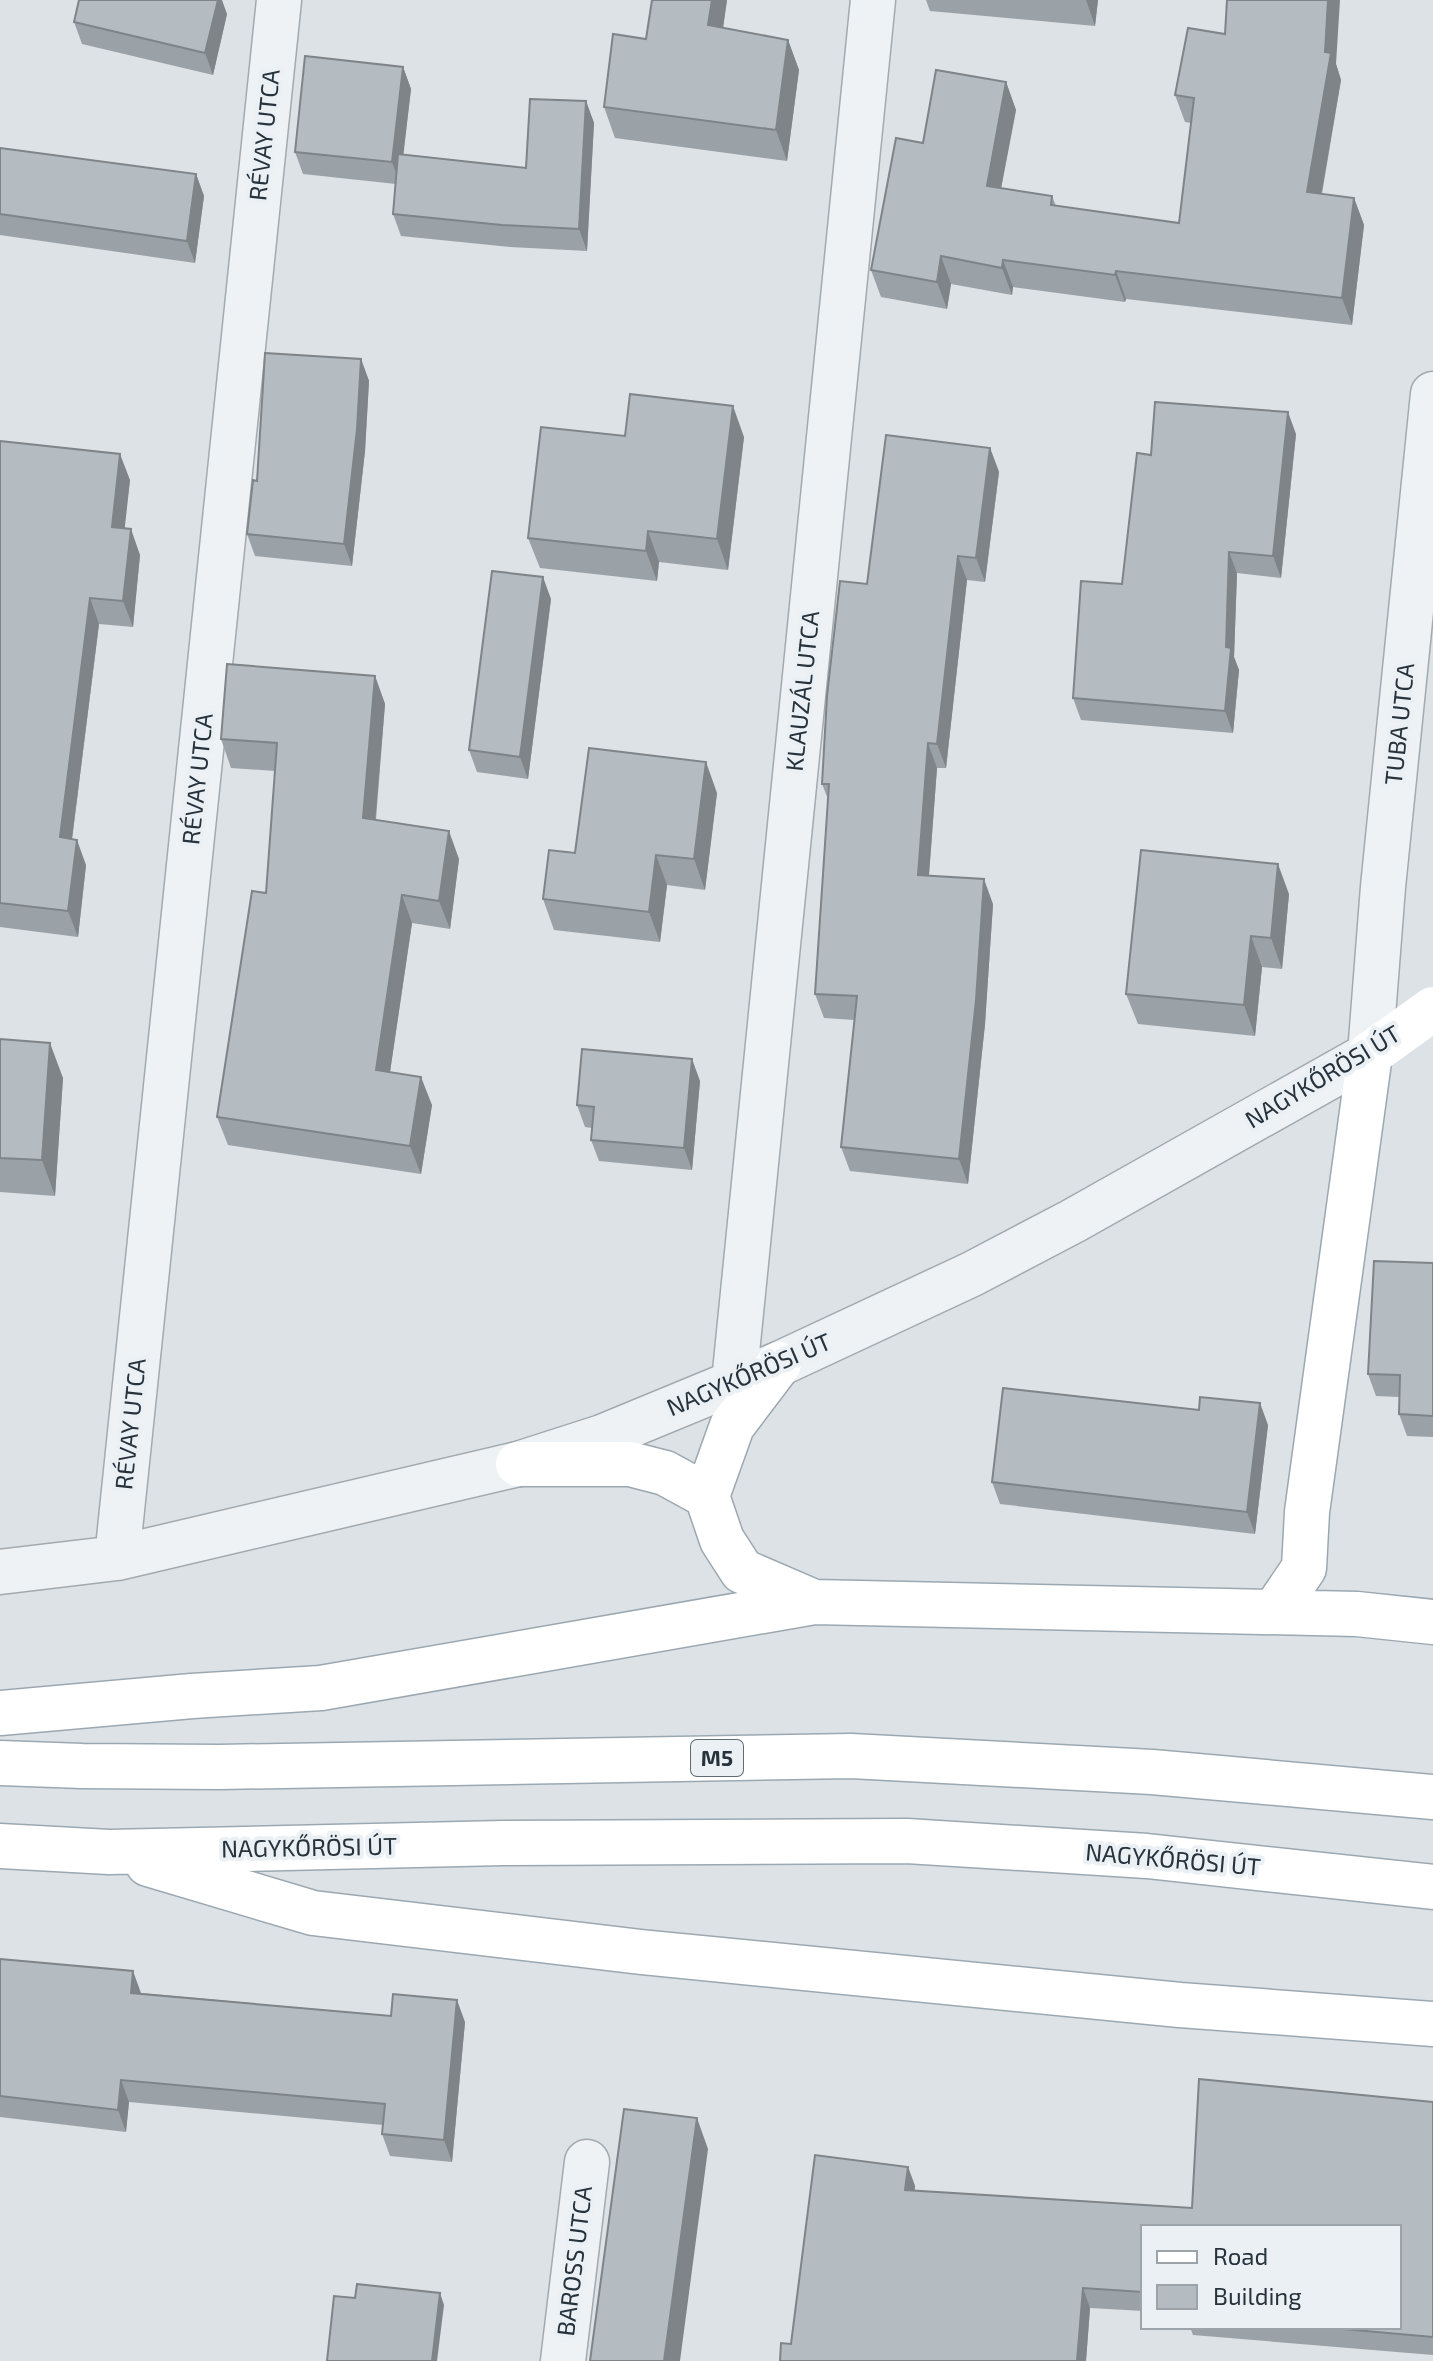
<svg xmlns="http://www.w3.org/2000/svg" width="1433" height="2361" viewBox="0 0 1433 2361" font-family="'Exo 2',sans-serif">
<rect width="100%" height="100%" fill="#dce2e6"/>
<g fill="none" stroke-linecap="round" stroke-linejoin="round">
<defs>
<path id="street" d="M734,1382L873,0
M117,1558L279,0
M0,1572L117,1558L518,1464L602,1437L779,1364L972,1274L1073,1221L1370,1054L1383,887L1433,394
M563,2361L587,2162"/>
<path id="primary" d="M779,1364L732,1426L707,1496L722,1540L742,1571L814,1602
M518,1464H630L665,1473L707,1496
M1274,1612L1304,1568L1307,1512L1370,1054
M0,1713L192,1696L321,1688L814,1602L1357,1614L1433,1622
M0,1763L82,1766L219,1767L851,1756L1152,1772L1433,1797
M0,1846L109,1852L503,1843L907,1841L1147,1856L1433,1887
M148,1864L313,1913L641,1952L1180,2005L1433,2024"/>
</defs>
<use href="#street" stroke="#a2aab0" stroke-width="47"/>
<use href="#primary" stroke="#9ca8b1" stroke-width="47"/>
<use href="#street" stroke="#eff2f4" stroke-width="44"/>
<path stroke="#fff" stroke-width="44" d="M1370,1054L1433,1009"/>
<use href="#primary" stroke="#fff" stroke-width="44"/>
</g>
<path fill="#9ba2a7" d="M727,0L723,28L788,40L799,70L787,161L615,138L604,107L646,39Z
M926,0H1098L1095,26L930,11Z
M227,14L213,75L82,44L74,22Z
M1336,64L1341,80L1322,194L1354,198L1364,225L1352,325L1126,299L1125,302L1013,287L1012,295L951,284L947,309L881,297L871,270L923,143L1006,82L1016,110L1001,189L1052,196L1056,206L1179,223L1191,123L1185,122L1175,95Z
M403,67L411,89L403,154L526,168L586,101L594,123L587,251L510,247L401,236L393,214L396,184L303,174L295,152Z
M0,148L196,174L204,196L195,263L0,235Z
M361,359L369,381L365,451L352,566L255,556L247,534L257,481Z
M1296,434L1281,578L1237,573L1234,657L1239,670L1233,733L1081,720L1073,698L1122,584L1151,455Z
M625,436L744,437L728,570L659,562L657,581L540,568L528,538Z
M0,441L130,480L124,528L140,555L133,627L99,624L72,839L86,865L78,937L0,927Z
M990,448L999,472L985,582L967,580L946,768H937L929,876L993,904L985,1024L968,1184L850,1171L841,1147L855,1020L824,1018L815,994L828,799L822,784L867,584Z
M551,599L528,779L477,772L469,750Z
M375,676L385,704L376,820L459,859L450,929L412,923L390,1072L432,1105L421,1174L228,1145L217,1117L266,893L275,771L231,768L221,739Z
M717,793L705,890L667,885L660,942L554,930L543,899L575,853Z
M1289,894L1282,969L1262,967L1255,1036L1138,1024L1126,994Z
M0,1039L63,1078L55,1196L0,1192Z
M700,1081L692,1170L599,1161L591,1140L592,1128L585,1127L577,1105Z
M1433,1263V1437L1407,1436L1399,1414V1397L1376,1396L1368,1374Z
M1268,1425L1255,1534L1000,1504L992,1482Z
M0,1959L141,1993L391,2016L465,2022L452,2162L390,2156L382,2134L383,2125L129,2102L126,2132L0,2117Z
M1433,2102V2355L1193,2335L1190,2327H1399L1143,2227V2311L1090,2308L1086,2361H780L908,2167L915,2186V2191L1192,2208Z"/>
<path fill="#7e8488" d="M218,0H222L227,14L213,75L205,53Z
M712,0H727L719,56L708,25Z
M1086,0H1098L1095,26Z
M1328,0H1340L1336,64L1341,80L1317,219L1307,192L1325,52Z
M788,40L799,70L787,161L776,130Z
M403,67L411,89L400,184L392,162Z
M1006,82L1016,110L996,214L987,186Z
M586,101L594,123L587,251L579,229Z
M196,174L204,196L195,263L187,241Z
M1354,198L1364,225L1352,325L1342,298Z
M941,256L951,284L947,309L937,282Z
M1003,260L1013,287L1012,295L1002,268Z
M1116,271L1126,299L1125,302L1115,275Z
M361,359L369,381L365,451L352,566L344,544Z
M733,406L744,437L728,570L717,539Z
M1288,412L1296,434L1281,578L1273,556Z
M990,448L999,472L985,582L976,558Z
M120,454L130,480L122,553L112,527Z
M131,529L140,555L133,627L123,601Z
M648,531L659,562L657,581L646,551Z
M1229,552L1237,573L1234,657L1239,670L1233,733L1225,711Z
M958,556L967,580L946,768L937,744Z
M543,577L551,599L528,779L520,757Z
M90,598L99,624L69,863L60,837Z
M375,676L385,704L373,847L363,818Z
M928,743L937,768L927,900L918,875Z
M706,762L717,793L705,890L694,859Z
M449,831L459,859L450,929L439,901Z
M77,840L86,865L78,937L68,911Z
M656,855L667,885L660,942L649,912Z
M1278,864L1289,894L1282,969L1271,938Z
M984,879L993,904L985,1024L968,1184L959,1159Z
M402,895L412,923L386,1099L376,1070Z
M1251,936L1262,967L1255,1036L1244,1005Z
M50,1043L63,1078L55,1196L42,1160Z
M692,1059L700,1081L692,1170L684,1148Z
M421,1077L432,1105L421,1174L410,1146Z
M1260,1403L1268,1425L1255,1534L1247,1512Z
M133,1971L141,1993L139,2014L131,1993Z
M457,2000L465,2022L452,2162L444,2140Z
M121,2080L129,2102L126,2132L118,2110Z
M697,2118L708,2149L680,2361H664Z
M908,2167L915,2186L912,2209L905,2190Z
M1083,2288L1090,2308L1086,2361H1077Z
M440,2293L444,2305L437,2361H432Z"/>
<path fill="#b4bcc2" stroke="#7e8488" stroke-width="2" d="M79,0H218L205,53L74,22Z
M652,0H712L708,25L788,40L776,130L604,107L613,34L646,39Z
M1227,0H1328L1325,52L1331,53L1307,192L1354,198L1342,298L1116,271L1115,275L1003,260L1002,268L941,256L937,282L871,270L896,138L923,143L936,70L1006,82L987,186L1052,196L1051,205L1179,223L1194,98L1175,95L1188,28L1225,34Z
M305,56L403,67L392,162L295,152Z
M530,99L586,101L579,229L502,225L393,214L398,154L526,168Z
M0,148L196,174L187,241L0,214Z
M265,353L361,359L357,429L344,544L247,534L253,480L257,481Z
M630,394L733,406L717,539L648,531L646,551L528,538L541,427L625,436Z
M1155,402L1288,412L1273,556L1229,552L1226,647L1231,648L1225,711L1073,698L1081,581L1122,584L1137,453L1151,455Z
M886,435L990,448L976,558L958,556L937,744L928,743L918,875L984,879L976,1000L959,1159L841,1147L857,996L815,994L829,784H822L827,696L840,581L867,584Z
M0,441L120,454L112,527L131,529L123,601L90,598L60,837L77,840L68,911L0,903Z
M492,571L543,577L520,757L469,750Z
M227,664L375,676L363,818L449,831L439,901L402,895L376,1070L421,1077L410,1146L217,1117L252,891L266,893L277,743L221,739Z
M589,748L706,762L694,859L656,855L649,912L543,899L549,850L575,853Z
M1141,850L1278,864L1271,938L1251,936L1244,1005L1126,994Z
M0,1039L50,1043L42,1160L0,1158Z
M582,1049L692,1059L684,1148L591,1140L594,1107L577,1105Z
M1374,1261L1433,1263V1416L1399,1414L1400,1375L1368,1374Z
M1003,1388L1199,1410L1200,1397L1260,1403L1247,1512L992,1482Z
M0,1959L133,1971L131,1993L391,2016L393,1994L457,2000L444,2140L382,2134L385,2104L121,2080L118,2110L0,2096Z
M1199,2079L1433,2102V2337L1321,2327H1399V2227H1143V2292L1083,2288L1077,2361H780L781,2343L791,2344L815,2155L908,2167L905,2190L1192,2208Z
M624,2109L697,2118L664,2361H590Z
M357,2284L440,2293L432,2361H327L334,2296L355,2298Z"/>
<g text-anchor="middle" stroke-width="8" stroke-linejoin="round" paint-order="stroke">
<rect fill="#ebf0f4" stroke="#616b73" stroke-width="2" x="691" y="1740" width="52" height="36" rx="6"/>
<g font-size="22" font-weight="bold" fill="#26323c">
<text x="717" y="1766">M5</text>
</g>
<g font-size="24" fill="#26323c" stroke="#ebf0f4">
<text transform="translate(265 135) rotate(-84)" y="8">RÉVAY UTCA</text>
<text transform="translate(803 691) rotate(-84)" y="8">KLAUZÁL UTCA</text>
<text transform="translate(1400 724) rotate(-84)" y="8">TUBA UTCA</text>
<text transform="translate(198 779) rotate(-84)" y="8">RÉVAY UTCA</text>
<text transform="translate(1323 1077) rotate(-31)" y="8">NAGYKŐRÖSI ÚT</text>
<text transform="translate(749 1375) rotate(-23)" y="8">NAGYKŐRÖSI ÚT</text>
<text transform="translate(131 1424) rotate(-84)" y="8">RÉVAY UTCA</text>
<text transform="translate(309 1848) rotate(-1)" y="8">NAGYKŐRÖSI ÚT</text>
<text transform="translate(1173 1860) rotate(5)" y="8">NAGYKŐRÖSI ÚT</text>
<text transform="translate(575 2261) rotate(-83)" y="8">BAROSS UTCA</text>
</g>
</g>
<rect x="1141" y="2225" width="260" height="104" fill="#ebf0f4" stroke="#9ca4aa" stroke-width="2"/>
<rect x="1157" y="2251" width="40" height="12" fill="#ffffff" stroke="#9ca4aa" stroke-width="2"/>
<text x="1213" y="2265" font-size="24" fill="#26323c">Road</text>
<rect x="1157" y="2285" width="40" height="24" fill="#b4bcc2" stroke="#9ca4aa" stroke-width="2"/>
<text x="1213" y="2305" font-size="24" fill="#26323c">Building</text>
</svg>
